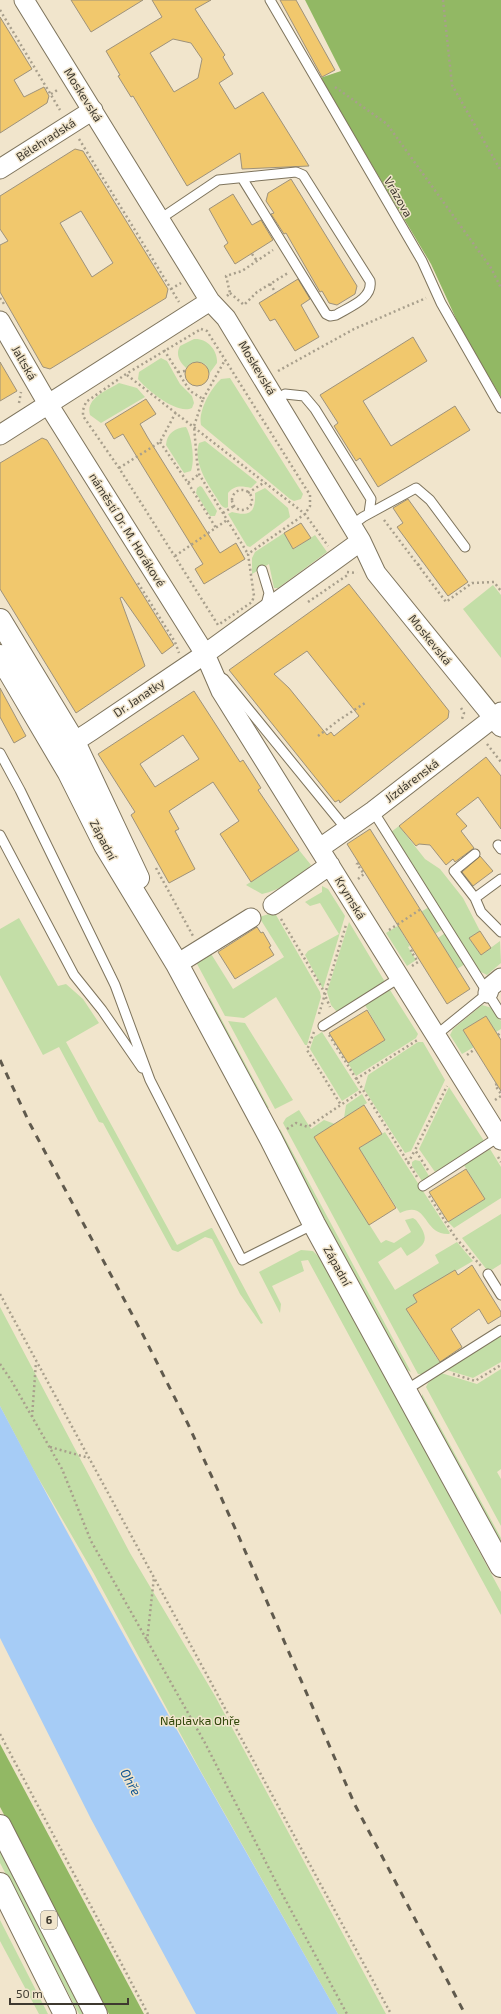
<svg xmlns="http://www.w3.org/2000/svg" width="501" height="2014" viewBox="0 0 501 2014" font-family="'Exo 2',sans-serif">
<rect width="100%" height="100%" fill="#f1e5cc"/>
<path fill="#c3dea7" d="M194,339C207,338 218,350 217,363L209,374L206,365L200,362L190,364L186,368C180,362 175,355 180,346Z
M161,358L167,361L180,384L192,396L194,403L192,408C177,415 147,390 138,379L139,372Z
M230,378L303,494L301,499L294,501L290,499L201,425C198,411 211,388 221,379Z
M119,383L137,388L145,397L101,423L90,415C85,398 108,390 119,383Z
M186,427C192,437 195,460 191,471L184,473L166,445C167,433 175,428 186,427Z
M205,441L257,482L251,488C241,486 235,485 228,493V507L226,508C221,507 219,501 216,497C206,481 193,462 199,443Z
M200,486L202,487L217,511L215,516H210L196,493L197,488Z
M265,488L288,508L290,517L250,547L247,546L228,514L232,512C250,517 256,512 255,493Z
M284,533L294,549L315,535L327,552L278,588H274L269,564L252,574V558L255,552Z
M493,585L501,595V658L463,609Z
M399,826L425,859L440,869L463,898L480,931L469,938L481,955L500,941L501,963L487,975L479,971L391,832Z
M299,850L311,865C298,879 280,890 262,894L246,885Z
M322,886L328,889L345,916L323,989L305,955L308,951L339,934L320,903L310,906L305,902L322,892Z
M429,907L443,929L435,934L401,931L410,946L408,947L416,960L407,966L386,933Z
M269,914L276,915L320,992L321,997L307,1045H305L276,997L244,1018L225,1016L196,962L208,949L233,989L284,957L259,917Z
M19,918L58,986L66,984L83,999L99,1023L66,1042L177,1245L211,1228H212L263,1323L261,1324L240,1294L212,1239L205,1237L178,1252L172,1250L103,1123L99,1122L59,1047L43,1055L0,975V929Z
M349,922L385,982L337,1012L331,1005L327,992Z
M445,933L465,964L457,969L438,938Z
M390,990L418,1034L416,1038L356,1076L348,1063L385,1040L365,1005Z
M210,998L269,1108L264,1107L206,1000Z
M482,1005L492,1008L501,1021V1029L496,1032L486,1016L463,1030L474,1047L462,1054L450,1035L453,1029Z
M228,1021L245,1023L293,1100L275,1109Z
M322,1032L359,1090L342,1101L310,1049L314,1037Z
M418,1042H423L445,1080L411,1151L405,1153L364,1089L368,1075Z
M449,1087L484,1141L435,1172L419,1149Z
M362,1094L367,1103L344,1118L346,1105Z
M299,1110L311,1129L324,1120L335,1124L314,1137L381,1243L386,1240L394,1243L411,1232L405,1220L413,1218L416,1220C431,1240 426,1245 407,1256L401,1247L378,1262L395,1290L439,1263L435,1255L457,1242L473,1261L414,1295L417,1302L406,1309L440,1363L425,1374H418L283,1123L286,1118Z
M280,1129L411,1372L406,1369L278,1134Z
M385,1132L450,1233L449,1234C422,1235 429,1199 400,1213L359,1148Z
M490,1149L501,1167V1198L454,1228L448,1222L485,1199L464,1165Z
M415,1160L420,1161L429,1176L422,1181L412,1166V1162Z
M501,1214V1264L490,1271L487,1270L462,1238Z
M301,1250L313,1251L323,1261L501,1592V1615L308,1260L301,1261L304,1271L272,1286L281,1304L280,1313L259,1272Z
M0,1307L130,1553L215,1696L386,2014H338L200,1770L93,1572L33,1469L0,1406Z
M501,1335V1362L473,1378L447,1370Z
M501,1369V1469L497,1472L501,1479V1526L426,1387L428,1383L441,1373L477,1384Z
M422,1394L501,1538V1541L498,1539L422,1399Z
M0,1849L88,2014H79L0,1863Z
M0,1920L48,2014H39L0,1941Z"/>
<path fill="#92b864" d="M305,0H501V397L464,336L431,264L320,78L341,71Z
M0,1744L144,2014H109L0,1807Z"/>
<path fill="#a6ccf6" d="M0,1406C107,1611 224,1812 338,2014H196L91,1819L0,1638Z"/>
<path fill="#f1c86d" stroke="#9e927b" fill-rule="evenodd" d="M71,0H143L91,32Z
M152,0H211L195,9L225,55L223,57L233,74L219,83L235,109L263,92L309,166L242,169L240,153L187,186L133,96L131,97L118,76L120,75L106,51L162,17ZM173,39L191,43L202,59L198,78L174,92L150,53Z
M280,0H296L335,70L322,77Z
M0,17L32,69L14,80L24,97L44,87L49,96L47,103L0,133Z
M75,149L83,151L168,289L166,298L50,369L43,367L0,292V245L8,241L0,229V196ZM81,211L113,263L92,277L60,223Z
M291,179L357,286L355,294L337,305L329,303L322,291L320,292L286,233L284,234L271,214L274,213L266,201L268,193Z
M233,194L252,225L261,220L273,240L235,264L224,246L228,243L209,209Z
M298,279L310,299L301,305L319,337L295,351L275,319L270,321L259,303Z
M413,337L427,361L363,401L391,446L455,406L470,430L378,487L360,458L356,461L334,426L338,423L320,395Z
M185 374a12 12 0 1 1 24 0a12 12 0 1 1-24 0Z
M0,362L17,391L0,401Z
M146,399L156,414L140,424L148,438L220,553L236,543L245,559L204,584L195,569L203,564L140,462L123,434L114,439L105,424Z
M42,438L47,440L174,645L162,654L122,597L120,598L145,666L76,713L0,589V463Z
M408,499L468,582L448,596L397,527L403,523L393,508Z
M301,523L311,538L293,549L284,533Z
M349,584L449,711L448,718L340,803L339,800L335,802L229,670ZM307,651L359,716L334,736L331,732L327,735L289,688L274,674Z
M0,688L26,736L14,743L0,717Z
M194,691L240,762L243,760L261,788L258,790L299,850L251,882L220,834L239,821L213,782L169,811L179,829L175,831L195,869L169,883L131,815L135,812L98,754ZM183,735L199,759L155,787L140,764Z
M486,757L501,776V829L478,797L456,814L467,826L461,831L474,848L455,862L453,859L446,865L430,845L419,844L416,846L399,826Z
M370,829L470,989L447,1004L347,844Z
M480,856L493,871L473,886L462,872Z
M257,927L261,933L263,932L271,946L269,947L274,955L235,979L218,952Z
M480,931L491,948L481,955L469,938Z
M367,1010L385,1040L348,1063L329,1033Z
M486,1016L501,1040V1091L463,1030Z
M364,1105L382,1134L359,1148L396,1208L369,1225L314,1137Z
M466,1169L485,1199L448,1222L429,1192Z
M472,1265L501,1312V1316L488,1324L479,1309L451,1329L462,1347L440,1362L406,1309L417,1302L413,1295L455,1270L458,1275Z"/>
<g fill="none" stroke-linecap="round" stroke-linejoin="round">
<defs>
<path id="lane" d="M270,0L422,261L441,303L501,408
M160,219L218,180L296,172L303,175L370,281C373,299 349,307 336,315L330,316L326,314L242,178
M276,400L285,394L304,396L315,409L371,499L369,513
M352,525L363,517L416,488L430,500L465,547
M262,570L269,593L265,609
M219,676L224,679L347,830
M0,753L20,790L115,985L150,1080L242,1260L314,1224
M373,811L501,1014
M0,835L74,975L102,1010L142,1068
M498,845L501,849
M475,854L454,871L475,898L481,912L501,932
M475,898L501,879
M323,1026L399,978
M435,1036L488,993
M423,1186L500,1136
M488,1274L501,1295
M406,1390L501,1330"/>
<path id="street" d="M24,0L210,301L226,318L361,541L376,573L501,727
M0,169L93,110
M0,321L48,404L205,654L221,691L501,1140
M0,435L210,301
M61,742L63,743L74,742L91,731L205,654L361,541
M320,848L373,811L501,712
M273,905L330,865
M177,964L251,918
M488,993L490,987L501,978"/>
<path id="secondary" d="M0,620L74,742L138,878
M0,656L69,773L105,845L177,964L271,1139L314,1224L501,1566"/>
<path id="highway" d="M0,1826L96,2014
M0,1884L65,2014"/>
</defs>
<use href="#lane" stroke="#7e745d" stroke-width="11"/>
<use href="#street" stroke="#7e745d" stroke-width="21"/>
<use href="#secondary" stroke="#7e745d" stroke-width="24"/>
<use href="#highway" stroke="#7e745d" stroke-width="24"/>
<path stroke="#a89f8c" stroke-width="2.5" stroke-dasharray="2 3" stroke-linecap="butt" d="M443,0L452,85L501,171
M0,10L60,110
M335,87L387,124L491,268L501,288
M51,94L59,89
M79,139L179,302
M252,254L257,261
M270,284L276,293
M171,289L181,283
M230,293L244,305L257,292L288,273
M227,296L230,293L226,276L242,271L273,250
M0,298L4,304
M201,329L207,331L310,495V506L305,514L248,554L254,596L252,602L218,625L119,468L83,416V410L86,402L126,374Z
M164,350L190,391L203,399L194,426L197,462L199,474L248,554
M278,371L354,329L426,298
M178,372L185,371
M127,375L305,514L328,546
M203,399L225,360
M19,403L21,392
M160,442L188,483L199,474
M119,468L160,442L176,412
M188,483L216,528
M232 500a10 10 0 1 1 20 0a10 10 0 1 1-20 0Z
M248,493L265,482
M223,513L234,506
M384,520L446,602L472,583L494,582L501,591
M175,556L227,520
M418,565L422,561
M347,572L357,573
M138,583L175,642L179,653
M308,602L349,574
M461,708L464,713L462,719
M318,736L339,720L365,703
M487,744L501,762
M156,868L193,936
M358,879L364,874L357,864L359,863
M281,919L322,988L330,1007
M389,930L421,909
M412,966L418,962L411,951L413,950
M319,1014L346,925
M314,1032L307,1050L341,1105
M329,1035L417,1177
M498,1035L501,1032
M467,1055L475,1049
M356,1079L419,1039
M497,1084L495,1085L501,1094
M495,1100L501,1096
M287,1129L296,1123L308,1127L363,1090
M498,1157L501,1162
M408,1163L415,1150
M428,1170L415,1150L447,1086
M429,1196L455,1237L481,1266
M0,1294L391,2014
M0,1364L11,1380L62,1469L91,1541L205,1743L279,1888L347,2014
M453,1374L475,1381L501,1365
M32,1417L36,1362
M50,1447L89,1458
M147,1641L154,1577
M0,1734L148,2014"/>
<use href="#lane" stroke="#fff" stroke-width="9"/>
<use href="#street" stroke="#fff" stroke-width="19"/>
<use href="#secondary" stroke="#fff" stroke-width="22"/>
<use href="#highway" stroke="#fff" stroke-width="22"/>
<path stroke="#605a4d" stroke-width="3" stroke-dasharray="7 7" stroke-linecap="butt" d="M0,1060L30,1124L141,1331L188,1424L239,1537L355,1805L465,2014"/>
</g>
<g text-anchor="middle" stroke-width="3" stroke-linejoin="round" paint-order="stroke">
<rect fill="#f1e5cc" stroke="#746d5e" stroke-width="1" x="41" y="1911" width="16" height="18" rx="3"/>
<g font-size="11" font-weight="bold" fill="#3e392f">
<text x="49" y="1924">6</text>
</g>
<g font-size="12" fill="#3e392f" stroke="#f1e5cc">
<text transform="translate(83 95) rotate(58)" y="4">Moskevská</text>
<text transform="translate(46 140) rotate(-33)" y="4">Bělehradská</text>
<text transform="translate(398 197) rotate(60)" y="4">Vrázova</text>
<text transform="translate(24 363) rotate(60)" y="4">Jaltská</text>
<text transform="translate(257 368) rotate(59)" y="4">Moskevská</text>
<text transform="translate(127 530) rotate(58)" y="4">náměstí Dr. M. Horákové</text>
<text transform="translate(430 640) rotate(51)" y="4">Moskevská</text>
<text transform="translate(139 698) rotate(-34)" y="4">Dr. Janatky</text>
<text transform="translate(412 781) rotate(-37)" y="4">Jízdárenská</text>
<text transform="translate(103 840) rotate(62)" y="4">Západní</text>
<text transform="translate(350 898) rotate(59)" y="4">Krymská</text>
<text transform="translate(337 1266) rotate(61)" y="4">Západní</text>
</g>
<g font-size="12" fill="#2f4608" stroke="#f1e5cc">
<text x="200" y="1725">Náplavka Ohře</text>
</g>
<g font-size="13" font-style="italic" fill="#105592" stroke="#f1e5cc">
<text transform="translate(131 1782) rotate(61)" y="5">Ohře</text>
</g>
</g>
<path d="M10 1998v6h118v-6" fill="none" stroke="#3e392f" stroke-width="2"/>
<text x="16" y="1998" font-size="12" fill="#3e392f" stroke="#f1e5cc" stroke-width="3" paint-order="stroke">50 m</text>
</svg>
